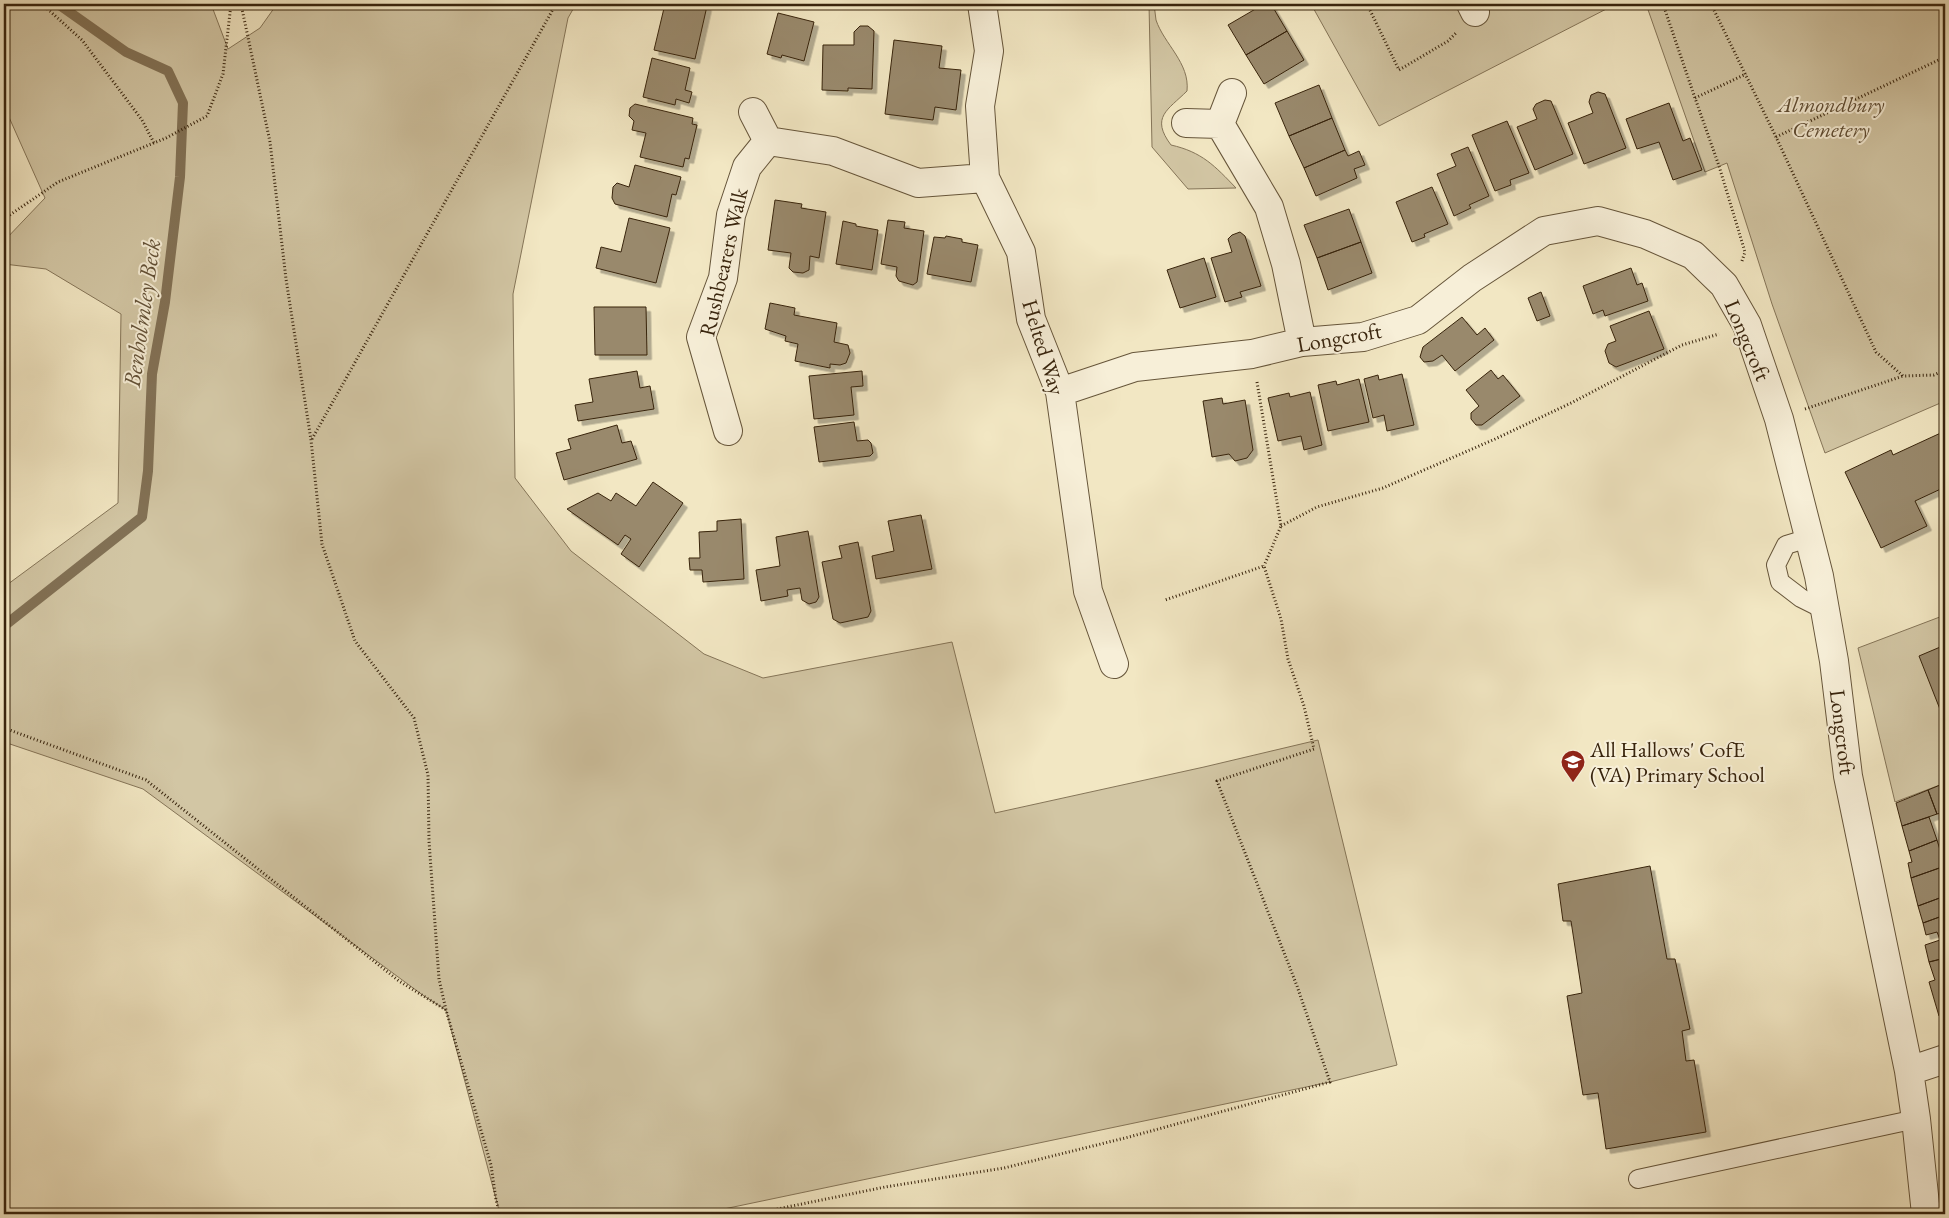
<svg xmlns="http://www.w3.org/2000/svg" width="1949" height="1218" viewBox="0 0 1949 1218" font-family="'EB Garamond',serif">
<defs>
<filter id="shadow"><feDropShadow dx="4.5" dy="4.5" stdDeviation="0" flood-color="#0004"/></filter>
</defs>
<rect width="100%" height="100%" fill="#f2e7c3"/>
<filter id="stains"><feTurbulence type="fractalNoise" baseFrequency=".004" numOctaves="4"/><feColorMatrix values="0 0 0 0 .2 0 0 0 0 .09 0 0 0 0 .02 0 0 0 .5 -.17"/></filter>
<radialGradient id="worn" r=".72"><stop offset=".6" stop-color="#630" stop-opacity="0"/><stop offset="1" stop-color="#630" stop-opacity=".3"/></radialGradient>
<path fill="#d2c6a4" stroke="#857558" d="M4,4H211L228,49L260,28L277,4H576L568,18L513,294L515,478L571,551L704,654L763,678L952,642L995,813L1204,767L1318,740L1397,1065L1330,1082L700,1214H500L446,1010L424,996L143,789L4,742V587L118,503L121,314L46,269L4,264V241L45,198L4,106Z
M1149,4H1154C1155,9 1155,15 1156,20C1164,44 1190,63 1187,91C1168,110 1150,117 1171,145C1202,152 1215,166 1236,188L1188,189L1152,147Z
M1311,4H1616L1379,126Z
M1646,4H1945V401L1825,453L1772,304L1727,163L1705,172Z
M1945,615V783L1895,802L1858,648Z"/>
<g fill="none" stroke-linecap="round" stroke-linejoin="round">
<path stroke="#827155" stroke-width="10" d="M4,626L142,517L148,471L152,374L165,302L180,177L183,103L168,71L126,52L58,4"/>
</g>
<path fill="#99896c" stroke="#38240d" filter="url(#shadow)" d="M665,4H699L707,6L695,59L654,50Z
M1264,4H1271L1287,31L1246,55L1228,25Z
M778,13L814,22L804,61L782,55L781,58L767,54Z
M860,26H868L874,31L872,89L848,88V91L822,90L823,45H854V32Z
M1287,31L1304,60L1264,84L1246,55Z
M894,40L942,46L939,68L961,70L956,110L935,107L933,120L885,114Z
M652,58L690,68L685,90L692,92L689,103L676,99L675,105L643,97Z
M1319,85L1332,118L1289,136L1275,103Z
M1598,92L1605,94L1626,148L1584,164L1568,123L1593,113L1589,102L1591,95Z
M1545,100L1551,101L1573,154L1535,170L1517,127L1537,119L1533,109L1536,104Z
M1669,103L1683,141L1690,138L1702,170L1673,180L1659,142L1637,149L1626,119Z
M635,104L693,118L692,124L697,125L689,159L685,158L683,167L640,157L646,133L632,130L634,121L629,116L630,108Z
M1332,118L1345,150L1304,168L1289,136Z
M1507,121L1529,173L1510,180L1511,185L1495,191L1472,135Z
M1468,147L1489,196L1469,205L1471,208L1454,216L1437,174L1456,166L1451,154Z
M1345,150L1348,156L1359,151L1365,165L1354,169L1357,178L1316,196L1304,168Z
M635,165L681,177L676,195L672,194L667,217L615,204L612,198L613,187L617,183L629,187Z
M1432,187L1448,224L1424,234L1425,237L1412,242L1396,202Z
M775,200L802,204L801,208L826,212L819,258L810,256L809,270L803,273L793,272L789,268L791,253L768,250Z
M1349,209L1361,242L1317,258L1304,225Z
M629,218L670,228L656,283L596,268L601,247L621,252Z
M888,220L905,222L904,228L924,231L917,282L913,285L899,281L896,276L897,267L881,264Z
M843,221L856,224V226L878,230L872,270L836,264Z
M1240,232L1245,236L1261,286L1240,292L1242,297L1225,302L1211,258L1232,252L1228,239L1232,235Z
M946,236L962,239V242L978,245L971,282L927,274L934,237L945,238Z
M1361,242L1372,273L1328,290L1317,258Z
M1204,258L1216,297L1180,308L1167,270Z
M1631,268L1637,285L1642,283L1648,301L1605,316L1603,310L1593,314L1583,286Z
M1541,292L1550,316L1537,321L1528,298Z
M770,303L795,308L794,315L837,323L834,342L848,345L850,353L846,363L840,365L830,364V368L795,361L798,344L785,341L786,336L765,329Z
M594,307H646L647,355H595Z
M1649,311L1664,349L1616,367L1609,363L1605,351L1608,344L1616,341L1610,326Z
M1462,317L1477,335L1485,328L1494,340L1455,371L1442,355L1433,361L1424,362L1420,357L1423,347Z
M1491,370L1498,379L1503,375L1520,396L1482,425H1476L1471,419V413L1479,406L1466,390Z
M637,371L640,388L650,386L654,409L578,421L575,405L593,402L589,379Z
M862,371L863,386L851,387L854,415L814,419L809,376Z
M1402,374L1414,425L1387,431L1384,415L1373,418L1364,379L1378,375L1379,380Z
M1359,379L1369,422L1328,431L1318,385L1336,381L1337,385Z
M1310,392L1322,445L1304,450L1301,436L1278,441L1268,398L1289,393L1290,397Z
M1222,398L1223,404L1245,400L1253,450L1247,458L1235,461L1229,454L1212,457L1203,401Z
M854,422L857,441L868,440L871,443L873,453L870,456L819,462L814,427Z
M617,425L622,443L631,441L637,459L564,480L556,453L571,449L568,439Z
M1945,431V487L1915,501L1927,526L1881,548L1845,472L1891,450L1893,455Z
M653,482L683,503L639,567L621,554L631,539L625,535L618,545L567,509L598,493L611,501L616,493L636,506Z
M921,515L932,569L876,579L872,556L894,551L888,521Z
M741,519L744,579L703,582L702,570H690L689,558H700L699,532L717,531V521Z
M808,531L819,597L816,602L809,604L802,600L800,588L787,590L788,596L761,601L756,570L780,566L776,537Z
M858,542L871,611L868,617L840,623L833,619L822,562L842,558L839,546Z
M1945,645V722L1919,656Z
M1945,783V812L1937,814L1928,790Z
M1928,790L1937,814L1902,826L1896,803Z
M1929,817L1937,840L1909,851L1902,826Z
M1937,840L1945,866L1911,878L1908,863L1912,862L1909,851Z
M1650,866L1667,959H1675L1690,1029L1682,1031L1686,1061L1694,1060L1706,1132L1606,1149L1598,1093L1583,1095L1567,996L1582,993L1571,921H1563L1558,884Z
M1945,866V896L1918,906L1911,878Z
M1945,896V915L1923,923L1918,906Z
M1945,915V935L1939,937L1937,932L1926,935L1923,923Z
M1945,935V958L1929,962L1925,945L1940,940L1939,937Z
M1945,958V1014L1939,1016L1929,982L1935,980L1929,962Z"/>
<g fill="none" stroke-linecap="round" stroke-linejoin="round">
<defs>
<path id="service" d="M1809,538L1786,545L1776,565L1780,582L1801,598L1825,610
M1638,1179L1916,1119"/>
<path id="minor" d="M982,4L989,51L980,106L985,178L1021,252L1031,319L1060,392L1088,591L1114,664
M1471,4L1475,12
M753,112L768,141
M1186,123L1220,124
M1220,124L1269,207L1286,264L1302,342
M1220,124L1232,93
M1060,392L1135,367L1252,354L1302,342L1363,337L1418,320L1472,278L1544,231L1598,221L1645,234L1693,255L1724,285L1747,325L1779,419L1819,576L1834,661L1848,776L1909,1071L1916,1119L1926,1214
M728,431L701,337L723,278L731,215L747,167L768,141L833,151L918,183L985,178
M1909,1071L1945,1059"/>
</defs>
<use href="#service" stroke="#66553a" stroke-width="20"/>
<use href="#minor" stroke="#66553a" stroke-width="30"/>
<path stroke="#38240d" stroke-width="3" stroke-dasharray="1 2.5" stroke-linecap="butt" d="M42,4L82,40L142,120L154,143
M241,4L270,142L286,279L311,440L322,544L355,641L414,718L428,775L429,841L439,979L446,1010L491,1165L496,1200L500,1214
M1367,4L1399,70L1448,41L1456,33
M1663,4L1695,98
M1711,4L1776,137L1876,352L1903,376L1934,375L1945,370
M1713,8L1722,4
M1776,137L1945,57
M4,219L58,182L166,138L207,116L223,74L231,4
M1742,261L1745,252L1719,166L1695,98L1746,74
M1257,382L1281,526L1264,566
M1805,409L1903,376
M312,439L556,4
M1281,526L1317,507L1383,488L1495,439L1573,402L1682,345L1719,334
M4,728L146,780L399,981L446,1010
M753,1214L885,1187L1004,1168L1129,1137L1330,1082L1297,986L1217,781L1314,749L1304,706L1288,659L1281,619L1264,566L1165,600"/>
<use href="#service" stroke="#f7efd8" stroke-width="18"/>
<use href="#minor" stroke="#f7efd8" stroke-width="28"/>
</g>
<defs>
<symbol id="school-pin" viewBox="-11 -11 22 30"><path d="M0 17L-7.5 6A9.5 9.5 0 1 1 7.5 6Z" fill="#8f2418" stroke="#f7efd8"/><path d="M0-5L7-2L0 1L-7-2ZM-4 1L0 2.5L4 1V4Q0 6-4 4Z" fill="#fff"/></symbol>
</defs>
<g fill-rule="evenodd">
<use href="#school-pin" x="1559" y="748" width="28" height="38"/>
</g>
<g text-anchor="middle" stroke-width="4" stroke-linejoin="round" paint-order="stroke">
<g font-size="22" font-style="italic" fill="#5e4c33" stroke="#f7efd8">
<text x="1831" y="112">Almondbury<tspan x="1831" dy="25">Cemetery</tspan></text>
</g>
<g font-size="22" fill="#38240d" stroke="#f7efd8">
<text transform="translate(723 262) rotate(-77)" y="8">Rushbearers Walk</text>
<text transform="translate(1339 337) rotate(-10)" y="8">Longcroft</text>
<text transform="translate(1748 340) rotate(67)" y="8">Longcroft</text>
<text transform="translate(1044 347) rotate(73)" y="8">Helted Way</text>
<text transform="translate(1843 732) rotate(83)" y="8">Longcroft</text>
</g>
<g font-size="22" fill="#38240d" stroke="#f7efd8" text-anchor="start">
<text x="1590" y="757">All Hallows' CofE<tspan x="1590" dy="25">(VA) Primary School</tspan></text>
</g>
<g font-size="24" font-style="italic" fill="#635137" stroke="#f7efd8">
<text transform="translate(142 313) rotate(-82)" y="8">Benholmley Beck</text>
</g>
</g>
<rect width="1949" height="1218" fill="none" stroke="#f2e7c3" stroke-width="20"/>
<rect x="5" y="5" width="1939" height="1208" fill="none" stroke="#38240d" stroke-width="2.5"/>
<rect x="10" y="10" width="1929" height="1198" fill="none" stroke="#38240d"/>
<rect width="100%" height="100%" filter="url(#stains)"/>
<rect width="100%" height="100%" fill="url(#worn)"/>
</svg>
